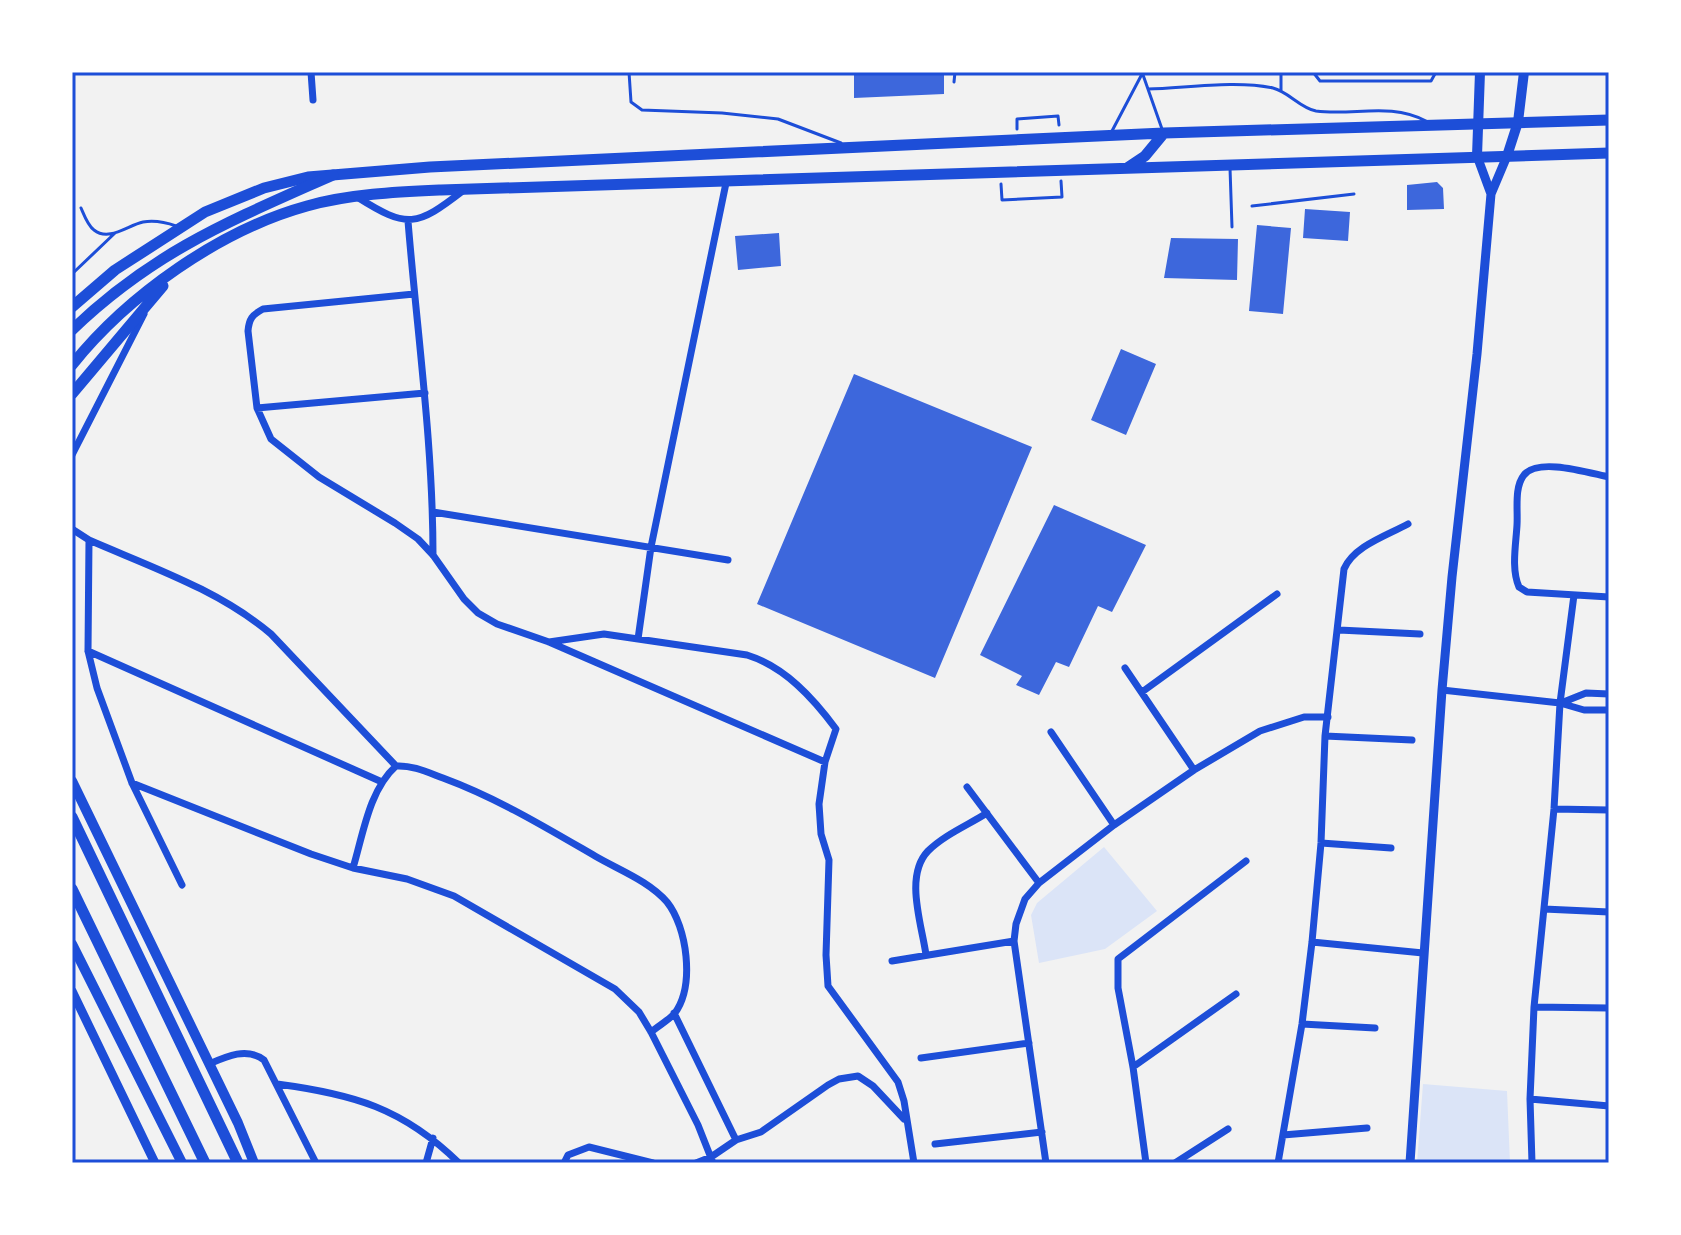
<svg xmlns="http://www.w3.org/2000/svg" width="1681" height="1235" viewBox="0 0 1681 1235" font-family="Commissioner,sans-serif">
<rect width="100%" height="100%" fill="#f2f2f2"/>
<path fill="#dbe4f7" d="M1104,847L1157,911L1105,949L1039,963L1031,915L1037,903Z
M1423,1084L1507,1091L1510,1163H1417Z"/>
<path fill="#3d67dc" d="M854,72H944V94L854,98Z
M1437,182L1443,188L1444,209L1407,210V185Z
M1305,209L1350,212L1348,241L1303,238Z
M1257,225L1291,228L1283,314L1249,311Z
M779,233L781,266L738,270L735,236Z
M1171,238L1238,239L1237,280L1164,278Z
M1121,349L1156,364L1126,435L1091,420Z
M854,374L1032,447L935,678L757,604Z
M1054,505L1146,545L1112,612L1098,606L1069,667L1056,662L1039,695L1016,685L1022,676L980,655Z"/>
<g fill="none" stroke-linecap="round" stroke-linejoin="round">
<path stroke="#1d4ed8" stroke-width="3" d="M1017,129V119L1058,116L1059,125
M1001,184L1002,200L1062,197L1061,181"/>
<path stroke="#1d4ed8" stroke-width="3" d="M629,72L631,102L642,110L722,113L778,119L841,143
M1142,72L1162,129
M1281,72V91
M1313,72L1320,81H1431L1436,72
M954,82L955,72
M1148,89C1186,88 1236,80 1273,88C1289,92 1300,108 1316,111C1354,116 1390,102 1426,121
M1112,131L1142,74
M1230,168L1232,227
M1252,206L1354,194
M81,208C84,215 88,226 94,230C109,242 128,225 143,222C155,220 165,222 176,226
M72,274L115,233"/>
<path stroke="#1d4ed8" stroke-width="7" d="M311,72L313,100
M357,197C408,229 416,227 464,190
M408,221C417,332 433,443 433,555
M414,294L263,309C252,315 249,319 248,331L257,408L271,439L319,477L395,523L418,539L433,555L464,599L478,613L497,624L549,642L825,762
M257,408L425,393
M72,455L144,314
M1609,477C1589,473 1538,457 1524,475C1514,487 1518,510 1517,525C1516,544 1511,569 1519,587L1527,592L1609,597
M433,512L728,560
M72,529L89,540C151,567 219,590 271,634L396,766
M89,540L88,651L97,688L132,783L182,885
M1339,630L1420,634
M638,639L651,547L726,183
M549,642L604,634L747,655C785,667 813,698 836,729L825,762L819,804L821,834L829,860L826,955L828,986L898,1082L904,1101L914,1163
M88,651L382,782
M1125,668L1194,770
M1442,690L1560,703L1584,710H1609
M1142,692L1277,594
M1561,703L1586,693L1609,694
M1051,732L1114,825
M1325,736L1412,740
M396,766C412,765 427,772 443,778C497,798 545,827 595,856C619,870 649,881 667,902C687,927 695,985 675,1013C669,1020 658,1026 651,1032
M132,783L311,854L353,868L407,879L454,896L615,989L639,1012L651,1032L698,1125L713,1163
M967,787L1039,883
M1554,809L1609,810
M1321,843L1391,848
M353,868C363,835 369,790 396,766
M1544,909L1609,912
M1312,942L1423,953
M926,955C922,925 904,876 928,851C944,835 968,825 987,813
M892,961L1014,941
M1534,1007L1609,1008
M674,1013L736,1140
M1302,1024L1375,1028
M921,1058L1029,1043
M209,1064C227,1056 247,1047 264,1060L316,1163
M1133,1067L1236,994
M277,1084C353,1094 403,1108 459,1163
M1530,1099L1609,1106
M1283,1135L1367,1128
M935,1144L1042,1132
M426,1163L433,1138
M564,1163L568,1155L589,1147L653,1163
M696,1163L711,1157L736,1140L761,1132L828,1085L839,1079L858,1076L873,1086L904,1119
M1046,1163L1014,941L1016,924L1025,899L1039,883L1114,825L1194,770L1260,731L1304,717H1328
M1146,1163L1133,1067L1118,988V959L1246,861
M1175,1163L1228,1129
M1278,1163L1302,1024L1312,942L1321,843L1325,736L1344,569C1354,546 1386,536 1408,524
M1532,1163L1530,1099L1534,1007L1554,809L1560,703L1574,595"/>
<path stroke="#1d4ed8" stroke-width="9" d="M1477,156L1491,194
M72,991L155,1163
M1410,1163L1442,690L1452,577L1477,354L1491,194L1507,156"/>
<path stroke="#1d4ed8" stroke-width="10" d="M1477,156L1480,72
M1507,156L1518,122L1524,72
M72,781L238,1123L254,1163
M72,944L182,1163"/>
<path stroke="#1d4ed8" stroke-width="11" d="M1127,168L1145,156L1164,133
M72,307L115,270L205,212L264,188L308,177L430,167L1164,133L1609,120
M72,365C128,295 220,230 307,206C350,194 397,192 441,190L1609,153
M72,394L163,286"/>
<path stroke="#1d4ed8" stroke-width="11" d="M72,330C154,251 232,220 333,175
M72,817L238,1163
M72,889L205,1163"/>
</g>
<rect width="1681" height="1235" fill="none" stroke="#ffffff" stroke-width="148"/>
<rect x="74" y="74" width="1533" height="1087" fill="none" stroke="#1d4ed8" stroke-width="3"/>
</svg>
